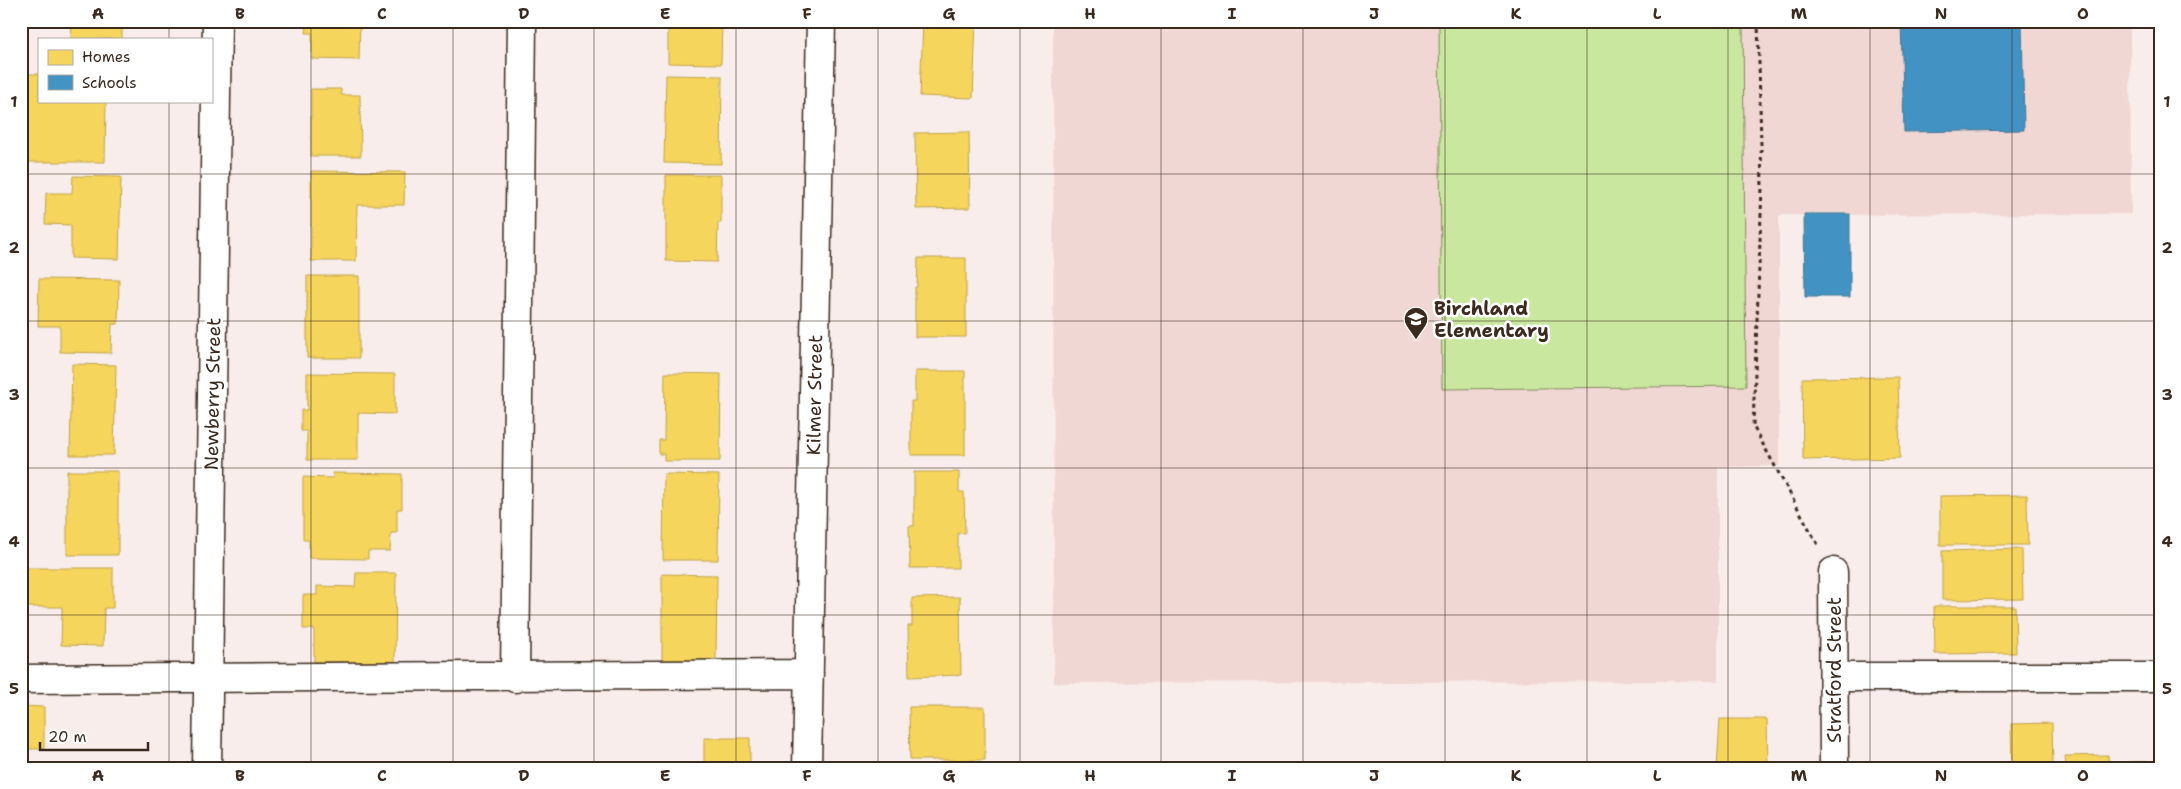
<svg xmlns="http://www.w3.org/2000/svg" width="2181" height="789" viewBox="0 0 2181 789" font-family="'Shantell Sans',sans-serif">
<rect width="100%" height="100%" fill="#f8edeb"/>
<filter id="ink" filterUnits="userSpaceOnUse"><feTurbulence type="fractalNoise" baseFrequency=".02" numOctaves="2"/><feDisplacementMap in="SourceGraphic" scale="10" xChannelSelector="R" yChannelSelector="G"/><feConvolveMatrix kernelMatrix="1 2 1 2 8 2 1 2 1" color-interpolation-filters="sRGB"/></filter>
<g filter="url(#ink)">
<path fill="#f0d7d3" d="M1053,21H2130L2131,214L1779,215V466L1718,467V681L1054,683Z"/>
<path fill="#cae79f" stroke="#82885e" d="M1439,21H1743L1746,386L1442,389Z"/>
<path fill="#f6d55c" stroke="#bea249" d="M72,21H122V39H71Z
M307,21H360L359,60L312,59V33H306Z
M668,21H722L721,64L668,63Z
M923,21H976L973,98L920,96Z
M21,74H39V101H106L105,162H21Z
M666,75L722,76L721,164L664,163Z
M311,89H341V95H360L361,156H311Z
M969,132L970,208L916,209L915,133Z
M311,171L405,172L404,205H357L356,261H311Z
M666,175H721V223H718L717,262L666,261Z
M73,176L121,177L119,259L71,258V225L45,224L46,193H72Z
M918,258H966V337H915V287H917Z
M307,276H359V358H307Z
M39,279L119,280L118,324H112L111,353L60,352V326H38Z
M72,364L116,365L114,455H70Z
M915,371H965V455H911V401H915Z
M307,373L395,374V414L358,413V460H307V431H301V410H307Z
M665,373L721,374L720,461H664V454H659V440H664Z
M1898,377L1900,458L1803,460L1802,378Z
M67,471H118V555H67Z
M914,472H959V492H964L965,533H958V568H910L909,526H914Z
M333,473L402,474V509H397V533H391L390,551H368V559L309,558V540H303V477L333,478Z
M664,474L719,475L718,560H663Z
M2027,495L2028,545H1940V496Z
M2022,549L2023,599L1942,600V551Z
M21,568H113V608H104L103,646L61,645L62,607H21Z
M356,573H396L395,662H314V629H303V595H317V586L355,587Z
M662,574L717,575L716,661L662,660Z
M960,597L961,675L909,677L908,626H912V598Z
M1934,606H2015L2016,653L1935,654Z
M21,706L44,707V749H21Z
M909,707H985V760H910Z
M1720,719H1767L1768,768H1717Z
M2052,723L2053,768H2012L2011,724Z
M704,738H750V768L704,765Z
M2108,755L2109,768H2066L2065,756Z
M2160,761V768H2129V762Z"/>
<path fill="#4393c3" stroke="#417492" d="M1901,21H2022L2024,130L1904,132Z
M1804,214H1850V297H1805Z"/>
<g fill="none" stroke-linecap="round" stroke-linejoin="round">
<defs>
<path id="minor" d="M1833,572L1834,768
M1835,677H2160
M515,678L522,21
M21,679C284,676 547,678 809,674
M207,768L217,21
M807,768L821,21"/>
</defs>
<use href="#minor" stroke="#3b2a1e" stroke-width="31"/>
<path stroke="#3b2a1e" stroke-width="3" stroke-dasharray="4 4" stroke-linecap="butt" d="M1758,21L1762,187L1753,426L1818,545"/>
<use href="#minor" stroke="#fff" stroke-width="28"/>
</g>
</g>
<path fill="none" stroke="#3b2a1e" stroke-width="1" stroke-opacity="0.55" d="M169,21V39M311,21V768M453,21V768M594,21V768M736,21V768M878,21V768M1020,21V768M1161,21V768M1303,21V768M1445,21V768M1587,21V768M1728,21V768M1870,21V768M2012,21V768M169,101V768M21,174H2160M21,321H2160M21,468H2160M21,615H2160"/>
<defs>
<symbol id="school-pin" viewBox="-11 -11 22 30"><path d="M0 17L-7.5 6A9.5 9.5 0 1 1 7.5 6Z" fill="#3b2a1e" stroke="#fff"/><path d="M0-5L7-2L0 1L-7-2ZM-4 1L0 2.5L4 1V4Q0 6-4 4Z" fill="#fff"/></symbol>
</defs>
<g fill-rule="evenodd">
<use href="#school-pin" x="1402" y="305" width="28" height="38"/>
</g>
<g text-anchor="middle" stroke-width="5" stroke-linejoin="round" paint-order="stroke">
<g font-size="19" font-weight="bold" fill="#3b2a1e" stroke="#fff" text-anchor="start">
<text x="1434" y="315">Birchland<tspan x="1434" dy="22">Elementary</tspan></text>
</g>
<g font-size="19" fill="#3b2a1e" stroke="#fff">
<text transform="translate(212 394) rotate(-89)" y="7">Newberry Street</text>
<text transform="translate(814 395) rotate(-89)" y="7">Kilmer Street</text>
<text transform="translate(1834 670) rotate(-90)" y="7">Stratford Street</text>
</g>
</g>
<rect width="2181" height="789" fill="none" stroke="#fff" stroke-width="55"/>
<rect x="38" y="38" width="175" height="65" fill="#ffffff" stroke="#b1aaa5"/>
<rect x="48" y="50" width="25" height="15" fill="#f6d55c" stroke="#b1aaa5"/>
<text x="82" y="62" font-size="15" fill="#3b2a1e">Homes</text>
<rect x="48" y="75" width="25" height="15" fill="#4393c3" stroke="#b1aaa5"/>
<text x="82" y="88" font-size="15" fill="#3b2a1e">Schools</text>
<path d="M40 742v8h108v-8" fill="none" stroke="#3b2a1e" stroke-width="2.5"/>
<text x="48" y="742" font-size="15" fill="#3b2a1e" stroke="#ffffff" stroke-width="4" paint-order="stroke">20 m</text>
<rect x="28" y="28" width="2126" height="734" fill="none" stroke="#3b2a1e" stroke-width="2"/>
<g font-size="16" text-anchor="middle" font-weight="bold" fill="#3b2a1e">
<text x="98" y="19">A</text>
<text x="240" y="19">B</text>
<text x="382" y="19">C</text>
<text x="524" y="19">D</text>
<text x="665" y="19">E</text>
<text x="807" y="19">F</text>
<text x="949" y="19">G</text>
<text x="1090" y="19">H</text>
<text x="1232" y="19">I</text>
<text x="1374" y="19">J</text>
<text x="1516" y="19">K</text>
<text x="1657" y="19">L</text>
<text x="1799" y="19">M</text>
<text x="1941" y="19">N</text>
<text x="2083" y="19">O</text>
<text x="14" y="107">1</text>
<text x="2167" y="107">1</text>
<text x="14" y="253">2</text>
<text x="2167" y="253">2</text>
<text x="14" y="400">3</text>
<text x="2167" y="400">3</text>
<text x="14" y="547">4</text>
<text x="2167" y="547">4</text>
<text x="14" y="694">5</text>
<text x="2167" y="694">5</text>
<text x="98" y="781">A</text>
<text x="240" y="781">B</text>
<text x="382" y="781">C</text>
<text x="524" y="781">D</text>
<text x="665" y="781">E</text>
<text x="807" y="781">F</text>
<text x="949" y="781">G</text>
<text x="1090" y="781">H</text>
<text x="1232" y="781">I</text>
<text x="1374" y="781">J</text>
<text x="1516" y="781">K</text>
<text x="1657" y="781">L</text>
<text x="1799" y="781">M</text>
<text x="1941" y="781">N</text>
<text x="2083" y="781">O</text>
</g>
</svg>
